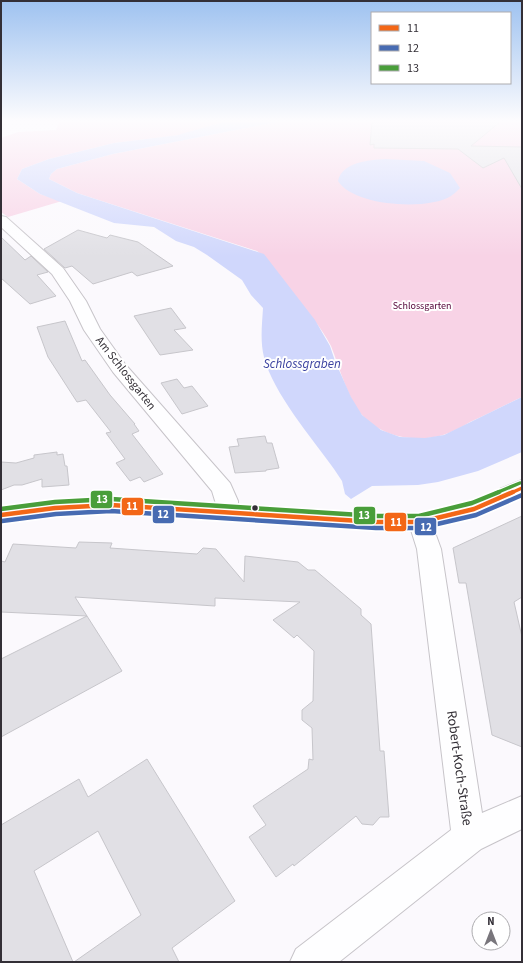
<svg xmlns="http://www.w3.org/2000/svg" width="523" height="963" viewBox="0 0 523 963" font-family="'Source Sans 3',sans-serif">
<rect width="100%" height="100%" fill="#fbf9fd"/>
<path fill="#f8d3e6" d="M59,122H224L180,135L114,143L49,159L22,169L17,179L40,194L62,201L8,217L1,212V138L18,132L56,130Z
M277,122H522V397C505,405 488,414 470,422C462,427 452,432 443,435C416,443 381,437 362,415C348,399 339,366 331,346C321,326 305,310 292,292C280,278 272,262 257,251L77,193L49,179L51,174L57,169L113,154Z"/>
<path fill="#d0d7fc" d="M224,122H277L113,154L57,169L51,174L49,179L77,193L264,254L315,320L330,346L335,361L351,397L362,415L381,430L400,437L425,438L444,435L522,397V452L478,471L438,482L418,485L372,486L351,499L345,494L342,481L334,469C312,438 273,393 264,357C260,341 262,325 263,308L251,295L242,280L207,255L194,247L176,241L154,227L114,223L40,194L17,179L22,169L49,159L114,143L179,135L181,134Z
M385,159L424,161L450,173L460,188C457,191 454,194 451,196C427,211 353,206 338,181C342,162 369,160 385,159Z"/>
<path fill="#e1e0e5" stroke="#c7c6cb" d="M372,122H500L471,146L522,147V189L504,158L483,168L458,149L374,148V144L370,145Z
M78,230L107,238L110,235L138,242L173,266L137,276L132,272L93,284L72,266L65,268L44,249Z
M1,237L25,260L31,256L48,272L37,275L56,296L30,304L1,278Z
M171,308L186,328L174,330L193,350L160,355L134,316Z
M65,321L82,361L85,360L110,395L135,424H134L139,431L132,434L163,474L144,482L140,477L130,481L116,463L125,459L106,433L111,432L86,400L77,402L48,357L37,327Z
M177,379L184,388L192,386L208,406L182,414L161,383Z
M265,436L267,443H272L279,468L266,470V471L235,473L229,447L239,446L237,439Z
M57,452V455L63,454L65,466H67L69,485L42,487V479L22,485H14L1,490V462L16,463L34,458V455Z
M522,516V597L514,602L522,637V747L492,735L466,583H459L453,548Z
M79,542L112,543L110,548L197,554L203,548L216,549L244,582L245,556L298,562L308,570H315L361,609V615L371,624L380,751H384L389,817H380L373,825L362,824L356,816L294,866L293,864L276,877L249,837L266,825L253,806L308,769L309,759L313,760L312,728L302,720V710L313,701L314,651L297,635L294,638L273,620L300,602L215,598V606L75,597L87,616L1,612V561L5,562L13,544L76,548Z
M87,616L122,671L1,737V659Z
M147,759L235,901L172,948L179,962H74L141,915L98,831L34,871L73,962H1V825L79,779L88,797Z"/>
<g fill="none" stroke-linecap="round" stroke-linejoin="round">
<defs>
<path id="minor" d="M1,216L6,217L63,268L86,301L100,329L125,364L230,483L238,501V505L376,514H420L468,502L522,480V497L482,515L433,527L441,549L482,813L522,796V829L481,849L339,962H290L296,949L451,830L417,549L411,530H376L111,513L55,516L1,523V507L55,500L111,497L216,504L212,491L113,372L84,330L70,301L52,274L1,227Z"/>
</defs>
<use href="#minor" stroke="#c7c4c9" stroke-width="2"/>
<use href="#minor" fill="#fefeff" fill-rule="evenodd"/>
<defs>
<path id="bus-1-far1" d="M511,493L522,488"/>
<path id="bus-1" d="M1,515L55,508L111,505L376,522H420L474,509L513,492"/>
<path id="bus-2" d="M2,521L56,514L111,511L376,528H420L476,515L522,495"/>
<path id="bus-3-far1" d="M496,493L520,483"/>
<path id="bus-3" d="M1,509L55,502L111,499L376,516H419L472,503L499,492"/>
</defs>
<use href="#bus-1-far1" stroke="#fff" stroke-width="6"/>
<use href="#bus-1" stroke="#fff" stroke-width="8"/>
<use href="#bus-2" stroke="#fff" stroke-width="8"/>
<use href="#bus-3-far1" stroke="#fff" stroke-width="6"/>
<use href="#bus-3" stroke="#fff" stroke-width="8"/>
<use href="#bus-1-far1" stroke="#f36717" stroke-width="3.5"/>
<use href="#bus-1" stroke="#f36717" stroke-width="4.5"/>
<use href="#bus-2" stroke="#476bb2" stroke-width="4.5"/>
<use href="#bus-3-far1" stroke="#499e3a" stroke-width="3.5"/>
<use href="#bus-3" stroke="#499e3a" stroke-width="4.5"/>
</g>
<linearGradient id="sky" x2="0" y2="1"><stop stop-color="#9ec2f0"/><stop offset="0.47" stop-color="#fdfcfe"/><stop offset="1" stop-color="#fdfcfe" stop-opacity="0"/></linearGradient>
<rect width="523" height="257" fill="url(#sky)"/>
<circle fill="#332f36" stroke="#fff" stroke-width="1.5" cx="255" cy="508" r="3.5"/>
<g text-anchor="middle" stroke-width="4" stroke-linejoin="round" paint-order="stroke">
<g font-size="10" fill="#530437" stroke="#fff">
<text x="422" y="309">Schlossgarten</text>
</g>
<g font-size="12" fill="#332f36" stroke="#fff">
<text transform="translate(126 373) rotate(52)" y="4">Am Schlossgarten</text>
</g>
<g font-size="13" font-style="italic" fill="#3c43a0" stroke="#fff">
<text x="302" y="368">Schlossgraben</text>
</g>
<g font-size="14" fill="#332f36" stroke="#fff">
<text transform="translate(460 768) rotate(82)" y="5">Robert-Koch-Straße</text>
</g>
</g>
<g stroke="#fff" stroke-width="1.5">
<rect x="90" y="490" width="23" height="19" rx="4" fill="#499e3a"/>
<rect x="121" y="497" width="23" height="19" rx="4" fill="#f36717"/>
<rect x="152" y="505" width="23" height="19" rx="4" fill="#476bb2"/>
<rect x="353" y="506" width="23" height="19" rx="4" fill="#499e3a"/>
<rect x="384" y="512" width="23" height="20" rx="4" fill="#f36717"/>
<rect x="414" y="517" width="23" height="19" rx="4" fill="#476bb2"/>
</g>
<g font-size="11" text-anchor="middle" font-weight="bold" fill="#fff">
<text x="102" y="503">13</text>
<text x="132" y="510">11</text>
<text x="163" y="518">12</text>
<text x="364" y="519">13</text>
<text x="396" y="526">11</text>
<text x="426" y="531">12</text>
</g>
<rect width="523" height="963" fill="none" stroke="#332f36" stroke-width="4"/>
<rect x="371" y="12" width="140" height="72" fill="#ffffff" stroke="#adacaf"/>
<rect x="379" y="25" width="20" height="6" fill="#f36717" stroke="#adacaf"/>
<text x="407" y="32" font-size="12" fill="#332f36">11</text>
<rect x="379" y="45" width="20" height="6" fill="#476bb2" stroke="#adacaf"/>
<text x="407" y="52" font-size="12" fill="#332f36">12</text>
<rect x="379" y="65" width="20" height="6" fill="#499e3a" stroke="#adacaf"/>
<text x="407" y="72" font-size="12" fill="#332f36">13</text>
<g transform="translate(491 931)"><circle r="19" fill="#ffffff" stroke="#adacaf"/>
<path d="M0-3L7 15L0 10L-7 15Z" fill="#79767c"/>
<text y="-6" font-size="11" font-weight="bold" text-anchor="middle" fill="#332f36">N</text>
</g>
</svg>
